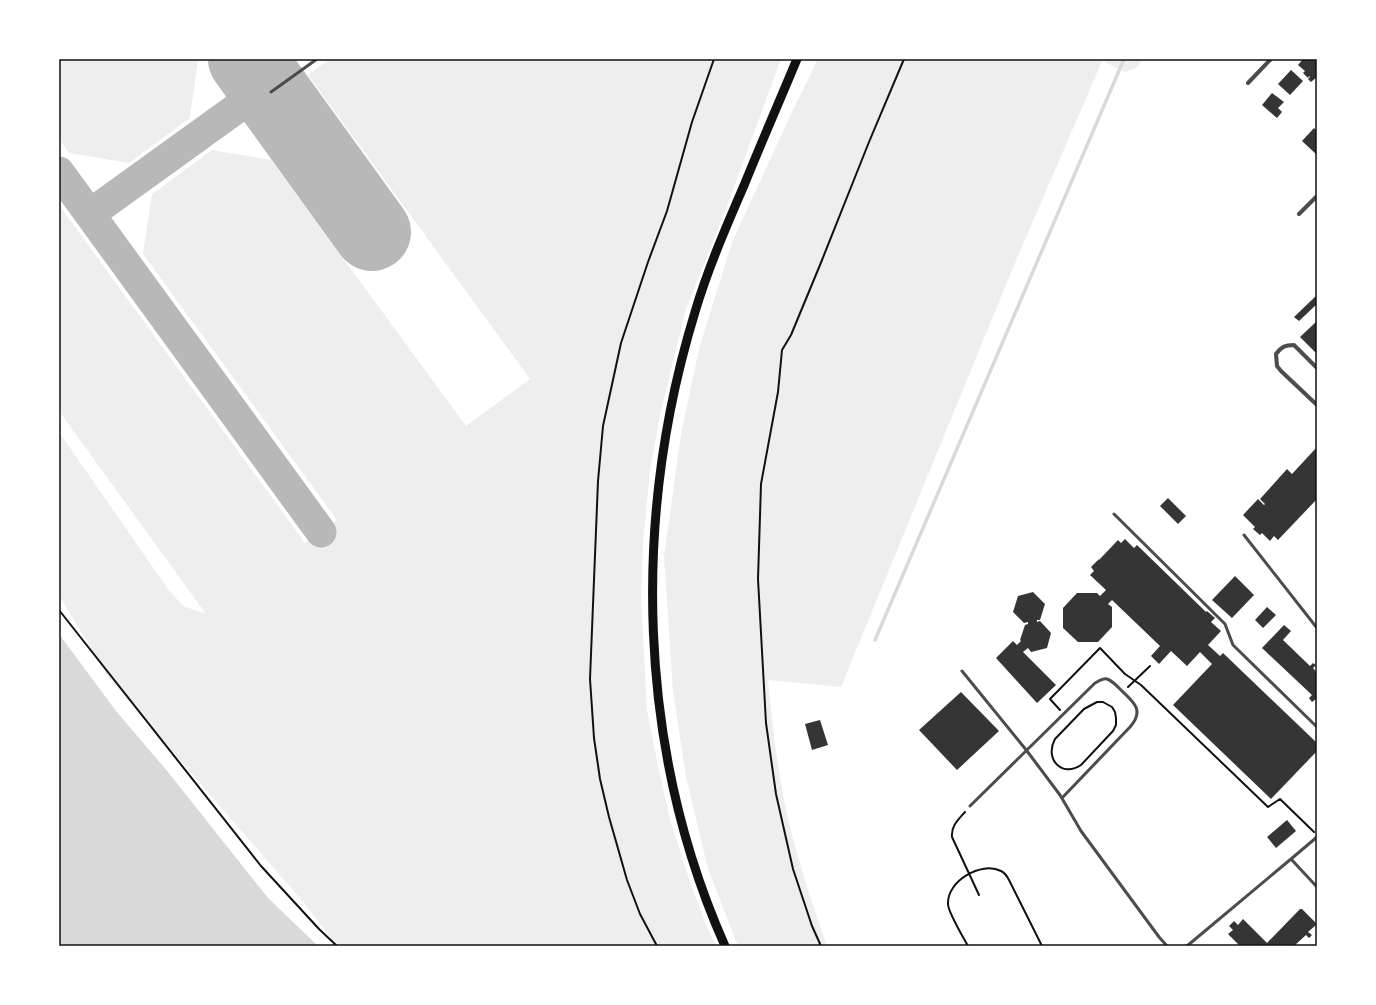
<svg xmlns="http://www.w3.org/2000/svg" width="1376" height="1005" viewBox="0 0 1376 1005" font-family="'Fira Sans',sans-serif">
<rect width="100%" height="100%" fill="#fff"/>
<path fill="#eee" d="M59,59H198L190,118L129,163L69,153L59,139Z
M330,59H781L726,209L686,309L660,415L650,471L643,543L641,598L647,710L658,766L670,819L688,876L704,920L716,946H337L304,903L108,677L59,595V432L168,589L183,606L206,614L59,411V205L305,543L337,520L143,254L152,194L212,150L271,160L466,426L530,379L308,75Z
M818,59H1103L1017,258L841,687L768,680C771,710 774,741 779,771C788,831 807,889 827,946H738L708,869L686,777L673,691L664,557L681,434L699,349L732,242L793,110Z
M1106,59H1143L1136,68L1125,72L1105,62Z"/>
<path fill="#d9d9d9" d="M59,634L116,711L168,772L268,898L318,946H59Z"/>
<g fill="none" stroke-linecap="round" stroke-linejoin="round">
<path stroke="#d9d9d9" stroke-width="3.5" d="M875,640L1124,59"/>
<path stroke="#b8b8b8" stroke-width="31" d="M59,172L321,532
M90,214L237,108C248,90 250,79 243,59"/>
<path stroke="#b8b8b8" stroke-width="78" d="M247,59L372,232"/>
</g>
<path fill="#353535" d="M1303,59H1314L1316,61L1317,60V77L1311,82L1308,79L1310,77L1309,76L1308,78L1303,73L1305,71L1298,65Z
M1291,70L1303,81L1290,95L1278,84Z
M1272,93L1284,102L1278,108L1282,112L1277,118L1262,105Z
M1314,128L1317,131V155L1302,141Z
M1317,295V304L1299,321L1294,317Z
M1317,321V354L1300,337Z
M1317,447V499L1278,540L1274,536L1270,541L1262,533L1260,535L1253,529L1255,527L1243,515L1258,499L1264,505L1265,504L1260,499L1287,469L1292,474Z
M1168,498L1186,516L1178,524L1160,506Z
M1125,539L1134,548L1137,545L1206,612L1207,611L1215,618L1211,622L1221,631L1208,645L1220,656L1223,653L1316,742L1317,751L1271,799L1173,705L1212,664L1200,652L1187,666L1171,651L1159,664L1151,656L1160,646L1112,600L1108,604L1112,607V627L1098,642H1078L1063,628V608L1077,593H1097L1100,596L1106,590L1090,575L1094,571L1091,567L1099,559V560L1118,540L1121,543Z
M1235,576L1254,595L1232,618L1212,600Z
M1033,592L1045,604L1040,620H1037V622L1040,621L1051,633L1047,648L1031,652L1028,648L1023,652L1056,685L1037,703L996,658L1013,641L1017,645L1021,641L1020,640L1025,625L1028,624V622L1024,623L1013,612L1018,596Z
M1267,607L1276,615L1263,628L1255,620Z
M1284,625L1291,631L1283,640L1310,666L1313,663L1316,665L1313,668L1317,673V700L1316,699L1312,702L1309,698L1312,695L1262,648Z
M961,692L999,731L957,770L919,730Z
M820,720L828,745L812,750L805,724Z
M1287,820L1296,831L1276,848L1267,837Z
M1300,909H1302L1316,923V925L1308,932L1312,935L1309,938L1306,935L1294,946H1240L1228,934L1233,930L1229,926L1234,921L1238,925L1243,919L1267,943Z"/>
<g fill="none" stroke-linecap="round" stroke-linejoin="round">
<path stroke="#111" stroke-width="2" d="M59,610L261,866L319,929L337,946
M1128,687L1150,666
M1097,702H1103L1112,707L1115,712L1116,718V725L1113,731L1081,765C1062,778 1044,759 1055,739L1084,709Z
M1060,710L1050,699L1100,648L1125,674L1141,685L1268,807L1280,799L1314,832
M965,812C958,820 951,826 952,837L979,895
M657,946L640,914L627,880L609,817L600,779L594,738L590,679L598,481L603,426L621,343L648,262L667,211L692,122L714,59
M821,946L812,926L793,869L776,794L766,723L758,579L761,484L778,392L782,350L791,335L820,265L869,142L904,59
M968,946C963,937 948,912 948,904C947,881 981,861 1001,871C1005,873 1007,876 1009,880L1042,946"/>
<path stroke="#4c4c4c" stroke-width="3" d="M271,92L317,59
M1114,514L1225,624L1233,645L1317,727
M1244,535L1317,628
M962,671L1027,751L1060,795L1081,831L1159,937L1167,946
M970,806L1095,683C1099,681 1103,678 1107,679C1113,681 1118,687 1122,691C1135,703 1144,711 1130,727L1062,798
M1291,859L1317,887
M1187,946L1291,859L1317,837"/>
<path stroke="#4c4c4c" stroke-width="4" d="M1248,83L1271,59
M1299,214L1317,196
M1317,368L1294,345C1285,345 1281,347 1276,354L1277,366L1281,371L1317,405"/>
<path stroke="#111" stroke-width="9" d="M725,946C637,748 632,518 695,312C708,268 727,225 745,183C762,141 780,100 797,59"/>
</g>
<rect width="1376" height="1005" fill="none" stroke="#ffffff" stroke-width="120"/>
<rect x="60" y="60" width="1256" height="885" fill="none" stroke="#111" stroke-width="1.5"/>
</svg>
